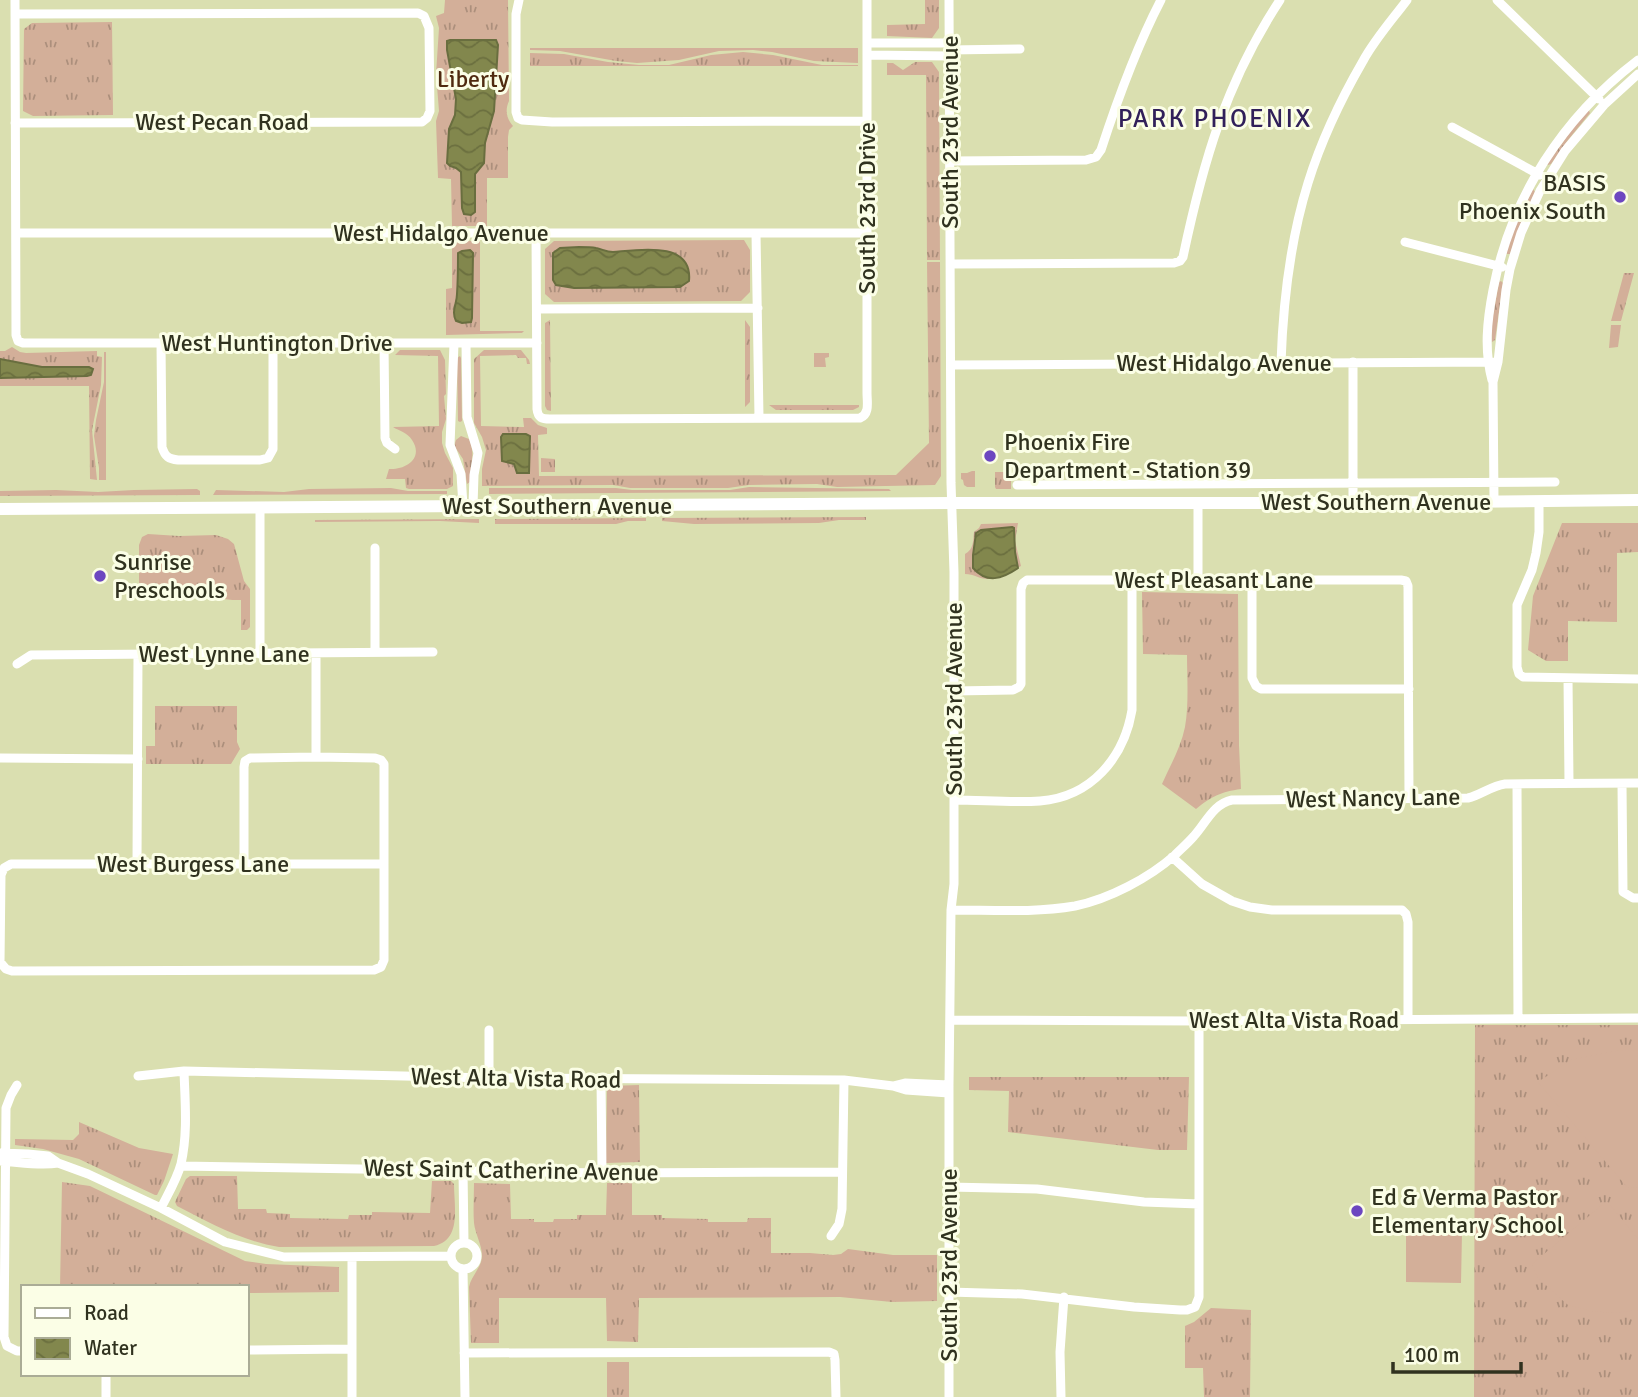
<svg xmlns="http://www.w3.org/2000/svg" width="1638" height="1397" viewBox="0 0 1638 1397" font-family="Signika,sans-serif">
<defs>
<pattern id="grass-tufts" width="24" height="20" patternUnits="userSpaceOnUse" patternTransform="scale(1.75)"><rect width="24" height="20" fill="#d3af99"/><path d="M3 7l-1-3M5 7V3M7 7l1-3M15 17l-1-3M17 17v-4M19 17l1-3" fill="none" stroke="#ac8f7c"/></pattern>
<pattern id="water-waves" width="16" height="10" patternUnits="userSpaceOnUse" patternTransform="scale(1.75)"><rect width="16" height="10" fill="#82874d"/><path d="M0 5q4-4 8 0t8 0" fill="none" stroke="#6b6f3f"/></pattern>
</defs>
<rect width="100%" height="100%" fill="#dadfb0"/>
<path fill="url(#grass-tufts)" d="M445,0H508L509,101C505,110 506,118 513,126L509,130L508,137V178H487V226H452L451,179L438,178L436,121L439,111L436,74L439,28L436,16L444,13Z
M925,0H939V28L932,38L887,36V25L925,24Z
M112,22L113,115L33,116L23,111L24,29L32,23Z
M530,48H858V63L814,61L772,52L753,50L719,51L679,60L637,63L616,61L560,51L530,50Z
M743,52L773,55L822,65H858V66H530V53L564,54L608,62L639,65H669L711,55Z
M915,62H932L939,72L940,260H927L926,75H887V63H893L903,70Z
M1586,110L1589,111L1590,113L1568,140L1551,164L1548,165L1547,164Z
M1533,189L1535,192L1522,220L1510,254H1507L1506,252L1511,235Z
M744,240L750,250V292L741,301L554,302L545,294V249L554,241Z
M452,241H480V331H524L522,333L446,335V289L452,288Z
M927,262H940L941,476L935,485L837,487L817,484L749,485L728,488H630L613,485L482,486V469L486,450L482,437L474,423V359L484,350H521L529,360L530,364H527L526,358H518L516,355L480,356L481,426L524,427L523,418H531L538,425L547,428V434L538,435L539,476L896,475L929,443Z
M1624,273H1634L1621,321H1611Z
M1501,281L1503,283L1495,340L1492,342L1491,326L1499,282Z
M550,320L551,411L547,410L545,406V323Z
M745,320L750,327V402L745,407Z
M1611,325H1621L1618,347L1609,348Z
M12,347L20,352L26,353L97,351V356L102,357L101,385L92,430L97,480L90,479L89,386H0V351H5Z
M400,350H440L445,360L446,394L444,396L446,419L442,432V443L445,453L453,468V486L447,489H409L406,488L405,479H386L389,469C406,470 424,458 412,440C407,432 399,431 393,427L439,426L438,356L395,355Z
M104,352H106V480H99V468L94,436L96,420L104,382Z
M814,353H829V357L825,358L826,367H814Z
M460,356L461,358L462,421L460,422L458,421L457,358Z
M769,405H859V407L853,410H776Z
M461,436L469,439C476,453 470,467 470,482L467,484L463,459L455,447V443L456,440Z
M541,458L555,459V472H541Z
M972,471H975V487H967L964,485L963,480L961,479V473H967Z
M995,472H1011V489H996L995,487Z
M749,487L889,489L891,491L489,494V488H616L632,490H730Z
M391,488L408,491H447V494L213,495L216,490L284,492L309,489Z
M197,489L200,491V495L0,496V491L56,490L98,492L134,490Z
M866,517V520H839L819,523L694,524L662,521V518Z
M646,518V521H628L616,524H495V519Z
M479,519V523L440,521L315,522V520Z
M1018,523L1015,541L1021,566C1011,571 999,580 988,579C979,579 974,574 965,574V554C974,549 973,541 974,532L979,528L981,524Z
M1562,523H1638V552L1617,553V622L1568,621V661H1546L1528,650L1533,596Z
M148,534L179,536L216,535L228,539L234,544L244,581L250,589V627L247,630H241V600C236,600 229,600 224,599C215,595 211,588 200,587C182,585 154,595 139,588V545L142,537Z
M1142,592L1238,594L1239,745L1241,789C1221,792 1212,796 1196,809L1162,784C1170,766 1181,747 1185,727C1189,704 1187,678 1187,655L1143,654Z
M155,706H237V742L240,749L231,764H146V746H155Z
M1475,1025H1638V1397H1474Z
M969,1077H1189L1187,1150H1158L1008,1132L1009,1091L969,1090Z
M639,1085L640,1162L606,1163L607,1089L609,1086Z
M79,1122L139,1148L173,1154L164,1181L157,1195H155L79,1159L43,1149L15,1145V1139L73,1140L79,1134Z
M190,1176H237L238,1209H266L267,1213L290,1214V1218L348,1219L349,1215H372V1212L430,1213L432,1181H451L454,1184C454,1207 462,1240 434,1246L279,1247C242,1241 210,1223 177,1206L175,1202L186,1179Z
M62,1182L90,1186L245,1261L266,1264L339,1267V1292L247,1293V1287H60Z
M474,1183L510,1184L511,1219H534V1222H553L554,1219H577V1215H606L607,1183H632V1215H662V1218L708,1219V1222H747L748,1218H771V1253H810L833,1255L841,1254L848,1249L893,1255H937V1301L892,1302L840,1297L639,1298L638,1342L607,1341L606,1298H499V1343H471L469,1287C471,1276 482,1267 482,1256C482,1244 475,1234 474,1223C473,1210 474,1196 474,1183Z
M1211,1308L1251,1310L1250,1397H1204L1203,1368H1185V1326L1194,1322Z
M607,1362H629V1397H607Z"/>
<path fill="#d3af99" d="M1638,1050V1188L1627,1187L1538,1082L1571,1060L1616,1051Z
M1602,1205L1611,1206L1638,1239V1310L1613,1313L1591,1311L1568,1305L1538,1278L1532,1264Z
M1406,1233H1462L1461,1283L1406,1282Z"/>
<path fill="url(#water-waves)" stroke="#696e3f" stroke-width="2" d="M450,40H496L498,45L494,111L485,143L484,163L475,174V212L471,215L464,214L462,208L461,172L456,168L450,166L447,163L449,129L455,115L456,99L447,50V41Z
M579,247C585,247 591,247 596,248C602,249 606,252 613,252C638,250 693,240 689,281L680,287L574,288L556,285L553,280V253L560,248Z
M470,250L473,253L472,318L471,322L462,323L456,321C451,311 457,304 457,294C458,280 458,267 458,253L462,251Z
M0,359L42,367H89L93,369L91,375L87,376L0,378Z
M503,434H526L530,436L529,473H517L514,464L502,461L501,437Z
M1012,527L1014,528L1015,552L1018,568C1002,579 987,584 973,568V555L976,533L981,530Z"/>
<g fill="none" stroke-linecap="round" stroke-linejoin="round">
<path stroke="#fff" stroke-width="9" d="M15,0L16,335L18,341L23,343H537
M519,0L516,14V112L518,118L522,120L552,122L867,121
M949,0L951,483L954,572V884L951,910L949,1085V1397
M1497,0L1599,99
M15,14L418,13L424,16L429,28L430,111L427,118L422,122L15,123
M867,43H949
M949,50L1020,49
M867,55L949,56
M1452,127L1540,175
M950,161L1086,160L1096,157L1101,150C1118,98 1136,48 1161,0
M536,232L537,409C538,418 542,419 550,419L860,418C870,414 867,402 867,393V0
M16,233H867
M756,233L759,417
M1405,242L1502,267
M951,264L1174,263L1180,261L1183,257C1203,162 1226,82 1280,0
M537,309L758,308
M161,343L162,447C165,457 169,459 178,460H260L268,458L273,449V343
M384,343L385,438L387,443L395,449
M454,344L450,445L461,474L463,506
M466,344L467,417L478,453L474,475L473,506
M1353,362V503
M1281,363C1283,302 1290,241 1308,183C1321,141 1341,99 1363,61C1375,39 1392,20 1407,0
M951,365L1498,362
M1492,380C1484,350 1487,321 1493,290C1511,197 1563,117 1638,60
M1017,485L1555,482
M1494,501L1493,382L1498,362L1506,290L1510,269L1521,233L1540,191L1565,151L1604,105L1638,74
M1539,501V532L1536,553L1532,570L1517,605V667L1519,674L1523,677L1638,679
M1198,503V581
M260,507V654
M375,548V652
M1252,580V678L1256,686L1261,689H1409
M316,653V757
M17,664L31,655L433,652
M1568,678L1569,783
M954,691L1013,690L1019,687L1021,684V589L1023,583L1027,580H1401L1406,581L1408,586L1409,798
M0,758L138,759
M1517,784L1518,1019
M1622,784L1623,892L1633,898H1638
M954,800C982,800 1012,803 1040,801C1091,797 1124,758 1132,710V581
M1172,857L1202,884L1232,901L1250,907L1272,910H1402L1406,914L1408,922V1019
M244,863V767L245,761L250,758L316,757L375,758L381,760L384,764V960L381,967L374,970L12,971L6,969L0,962L1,875L4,868L11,864H384
M137,864L138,655
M951,910C992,910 1035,913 1075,906C1109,899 1149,878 1175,855C1181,849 1188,843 1194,836C1206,823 1213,804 1232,800L1468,798C1481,795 1491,786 1505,784L1638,783
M951,1020L1199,1021L1638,1018
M489,1030V1078
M138,1076L184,1071L489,1078L844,1080L893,1086L906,1090L949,1093
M601,1079L602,1173
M17,1085L11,1095L6,1108L4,1337L7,1346L17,1351H23
M893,1086L905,1083L949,1085
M0,1153L28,1154L48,1156L58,1163L88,1174L161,1208L225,1242L284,1257L451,1256
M0,1161C19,1162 39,1166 58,1163
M181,1166L602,1173L842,1172
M463,1170L464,1243
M949,1187L1037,1189L1144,1202L1199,1204
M161,1208C168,1194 177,1179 181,1164C188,1133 185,1102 184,1071
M831,1236L839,1224L842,1209L844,1080
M451 1256a13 13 0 1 1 26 0a13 13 0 1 1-26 0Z
M352,1257V1397
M463,1269L465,1397
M949,1292L1022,1294L1134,1307L1180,1310H1187L1195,1307L1199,1297V1021
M247,1350L352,1349
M464,1353L829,1352L834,1354L835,1360L836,1397
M106,1374V1397
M1061,1397L1060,1352L1064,1297"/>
<path stroke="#fff" stroke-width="12" d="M0,509L952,503H1353L1638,500"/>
</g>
<g fill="#6c47c0" stroke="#fbfee6" stroke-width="2.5">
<circle cx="1620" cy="197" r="7"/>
<circle cx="990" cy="456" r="7"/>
<circle cx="100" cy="576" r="7"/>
<circle cx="1357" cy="1211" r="7"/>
</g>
<g text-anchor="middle" stroke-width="6" stroke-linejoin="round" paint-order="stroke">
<g font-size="24" fill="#4f2a10" stroke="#fbfee6">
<text x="473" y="87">Liberty</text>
</g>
<g font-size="24" fill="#30321f" stroke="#fbfee6">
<text x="222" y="130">West Pecan Road</text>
<text transform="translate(950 132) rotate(-90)" y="8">South 23rd Avenue</text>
<text transform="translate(867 208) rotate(-90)" y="8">South 23rd Drive</text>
<text x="441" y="241">West Hidalgo Avenue</text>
<text x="277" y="351">West Huntington Drive</text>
<text x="1224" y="371">West Hidalgo Avenue</text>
<text x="1376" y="510">West Southern Avenue</text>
<text x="557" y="514">West Southern Avenue</text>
<text x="1214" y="588">West Pleasant Lane</text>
<text x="224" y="662">West Lynne Lane</text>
<text transform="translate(954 699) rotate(-90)" y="8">South 23rd Avenue</text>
<text transform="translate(1373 798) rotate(-1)" y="8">West Nancy Lane</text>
<text x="193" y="872">West Burgess Lane</text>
<text x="1294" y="1028">West Alta Vista Road</text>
<text transform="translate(516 1078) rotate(1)" y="8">West Alta Vista Road</text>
<text transform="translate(511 1170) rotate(1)" y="8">West Saint Catherine Avenue</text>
<text transform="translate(949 1265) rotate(-90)" y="8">South 23rd Avenue</text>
</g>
<g font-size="24" fill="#30321f" stroke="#fbfee6" text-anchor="start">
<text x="1606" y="191" text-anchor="end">BASIS<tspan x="1606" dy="28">Phoenix South</tspan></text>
<text x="1004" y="450">Phoenix Fire<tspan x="1004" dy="28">Department - Station 39</tspan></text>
<text x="114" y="570">Sunrise<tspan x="114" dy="28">Preschools</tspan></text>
<text x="1371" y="1205">Ed &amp; Verma Pastor<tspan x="1371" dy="28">Elementary School</tspan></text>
</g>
<g font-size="26" letter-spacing="2" fill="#31205a" stroke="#fbfee6">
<text x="1215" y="127">PARK PHOENIX</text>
</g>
</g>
<rect x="21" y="1285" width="228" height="91" fill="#fbfee6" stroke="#aaac96" stroke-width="2"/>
<rect x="35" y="1308" width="35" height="10" fill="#ffffff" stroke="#aaac96" stroke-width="2"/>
<text x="84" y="1320" font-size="21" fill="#30321f">Road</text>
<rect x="35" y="1338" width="35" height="21" fill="url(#water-waves)" stroke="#aaac96" stroke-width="2"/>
<text x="84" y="1355" font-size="21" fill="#30321f">Water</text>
<path d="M1393 1362v10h128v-10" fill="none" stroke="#30321f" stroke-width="3.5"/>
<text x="1404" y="1362" font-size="21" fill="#30321f" stroke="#fbfee6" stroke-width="5" paint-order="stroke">100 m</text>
</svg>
